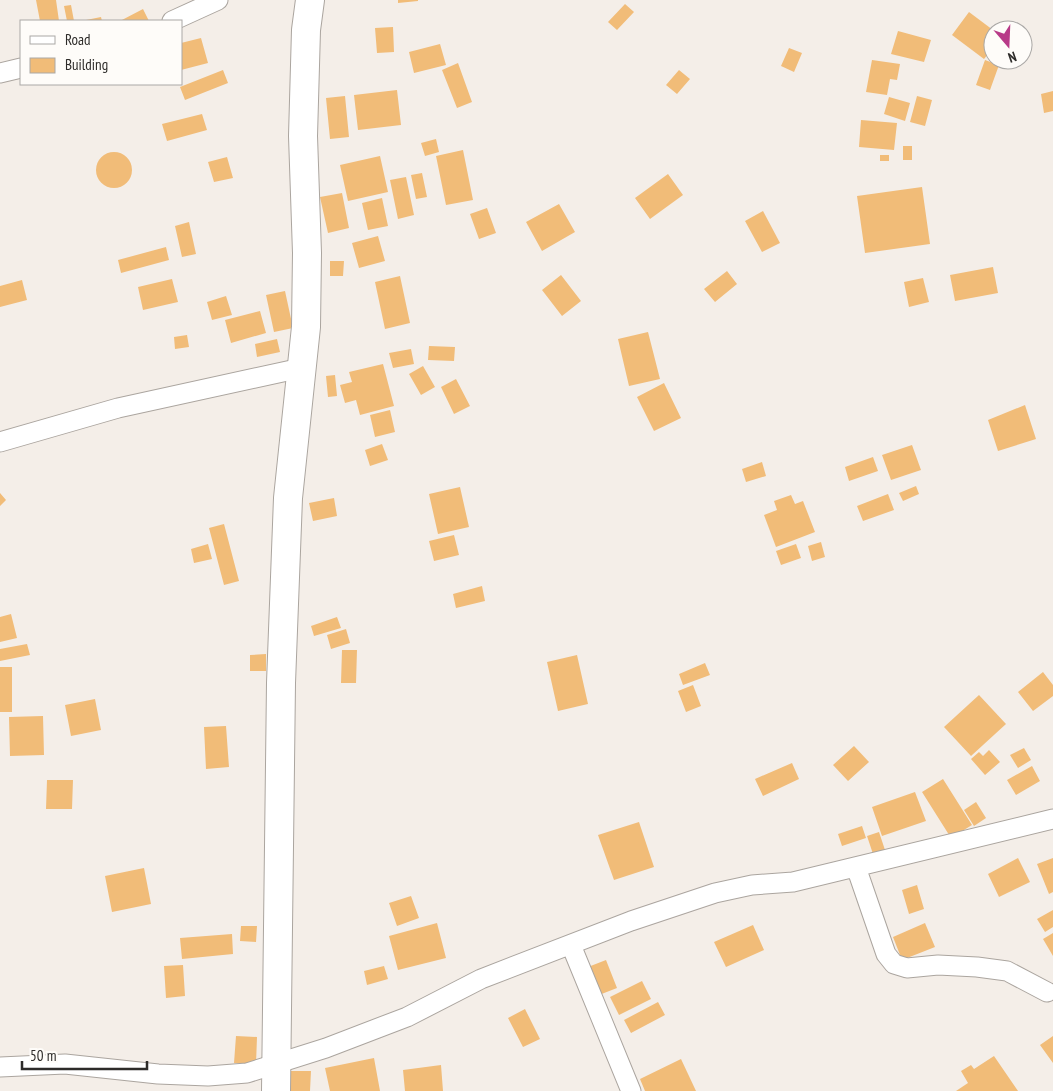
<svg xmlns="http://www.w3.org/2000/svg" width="1053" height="1091" viewBox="0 0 1053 1091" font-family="'PT Sans Narrow',sans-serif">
<rect width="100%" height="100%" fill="#f4eee8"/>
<path fill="#f1bc78" d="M36,0H56L59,21H40Z
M398,0H418V1L398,3Z
M625,4L634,12L617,30L608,22Z
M71,5L74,21H67L64,6Z
M143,9L149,21H120Z
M969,12L993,30V48L984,59L952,35Z
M101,17L102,21H86V20Z
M393,27L394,52L377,53L375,28Z
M898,31L931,40L924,62L891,54Z
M201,38L208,63L181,70V43Z
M440,44L446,65L414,73L409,52Z
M789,48L802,53L794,72L781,66Z
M872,60L900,64L897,80L890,79L887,95L866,92Z
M985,60L999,65L990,90L976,85Z
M458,63L472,102L457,108L442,70Z
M223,70L228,83L185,100L180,87Z
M679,70L690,79L677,94L666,85Z
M397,90L401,125L358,130L354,95Z
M1053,91V111L1044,113L1041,94Z
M345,96L349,137L330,139L326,98Z
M917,96L932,100L925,126L910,122Z
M889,97L910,103L905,121L884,114Z
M202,114L207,130L167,141L162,124Z
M861,120L897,123L894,150L859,147Z
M436,139L439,152L425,156L421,143Z
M903,146H912V160H903Z
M463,150L473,200L446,205L436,156Z
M96 170a18 18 0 1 1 36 0a18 18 0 1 1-36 0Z
M880,155H889V161H880Z
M380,156L388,192L348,201L340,165Z
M227,157L233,178L214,182L208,162Z
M422,173L427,197L416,199L411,175Z
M668,174L683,195L650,219L635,198Z
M406,177L414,215L398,219L390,180Z
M922,187L930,244L865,253L857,196Z
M342,193L349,228L328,233L320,197Z
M382,198L388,226L368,230L362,203Z
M559,204L575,232L542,251L526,222Z
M487,208L496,233L479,239L470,214Z
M763,211L780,243L762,252L745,221Z
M189,222L196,254L182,257L175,226Z
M378,236L385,261L359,268L352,243Z
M166,247L169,260L121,273L118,260Z
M330,261H344L343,276H330Z
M993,267L998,293L955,301L950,275Z
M727,271L737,284L715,302L704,289Z
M561,275L581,301L562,316L542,290Z
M400,276L410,323L385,329L375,282Z
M923,278L929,302L909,307L904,282Z
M172,279L178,302L143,310L138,287Z
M22,280L27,300L0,307V286Z
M285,291L293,328L274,332L266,295Z
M226,296L232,315L212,320L207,302Z
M260,311L266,333L231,343L225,320Z
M648,332L660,379L629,386L618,339Z
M187,335L189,347L175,349L174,337Z
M277,339L280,352L257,357L255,344Z
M429,346L455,347L454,361L428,360Z
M411,349L414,364L393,368L389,353Z
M383,364L394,406L360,415L356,400L345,403L340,385L352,382L349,372Z
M423,366L435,387L421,395L409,374Z
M335,375L337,396L328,397L326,376Z
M456,379L470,406L454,414L441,387Z
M664,383L681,418L654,431L637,397Z
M1025,405L1036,439L998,451L988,420Z
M390,410L395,432L375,437L370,415Z
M382,444L388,460L370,466L365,450Z
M912,445L921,470L891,480L882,455Z
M873,457L878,471L849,481L845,467Z
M762,462L766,476L746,482L742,469Z
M916,486L919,494L903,501L899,493Z
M460,487L469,527L438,534L429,494Z
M0,493L6,500L0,506Z
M888,494L894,510L863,521L857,506Z
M791,495L795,504L803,501L815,532L776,547L764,515L777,510L774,501Z
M334,498L337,516L313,521L309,503Z
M224,524L239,581L224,585L209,528Z
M454,535L459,555L434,561L429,541Z
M821,542L825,557L812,561L808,546Z
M208,544L212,559L194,563L191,549Z
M796,544L801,558L781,565L776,551Z
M482,586L485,601L456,608L453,594Z
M11,614L17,638L0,642V617Z
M337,617L341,628L314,636L311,626Z
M346,629L350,643L331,649L327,635Z
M27,644L30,655L0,661V649Z
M342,650H357L356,683H341Z
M266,654V671H250V655Z
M577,655L588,704L558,711L547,662Z
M705,663L710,675L683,685L679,674Z
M0,667H12V712H0Z
M1043,672L1053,685V696L1033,711L1018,692Z
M693,685L701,706L686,712L678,691Z
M979,695L1006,724L971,756L944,727Z
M95,699L101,730L71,736L65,705Z
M43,716L44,755L10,756L9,717Z
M226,726L229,767L206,769L204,727Z
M854,746L869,762L848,781L833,765Z
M1024,748L1031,760L1018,768L1010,755Z
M989,750L1000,762L985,775L971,759L979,752L983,756Z
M792,763L799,779L763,796L755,779Z
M1032,766L1040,781L1016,795L1007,780Z
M943,779L972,825L951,838L922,792Z
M47,780H73L72,809H46Z
M915,792L926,821L882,836L872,807Z
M976,802L986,818L974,826L964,810Z
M639,822L654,867L614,880L598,835Z
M862,826L866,838L842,846L838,834Z
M879,832L886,853L874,857L867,836Z
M1018,858L1030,882L999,897L988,874Z
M1053,858V892L1049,894L1037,864Z
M144,868L151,904L112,912L105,876Z
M917,885L924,909L909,914L902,890Z
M411,896L419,918L397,926L389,903Z
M1053,910V927L1045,932L1037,919Z
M437,923L446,958L398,970L389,936Z
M925,923L935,947L902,960L893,937Z
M753,925L764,950L726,967L714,942Z
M241,926H257L256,942L240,941Z
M1053,933V956L1043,939Z
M232,934L233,954L182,959L180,938Z
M606,960L617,988L599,995L588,967Z
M183,965L185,996L166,998L164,966Z
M384,966L388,979L367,985L364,971Z
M642,981L651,999L619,1015L610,997Z
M658,1002L665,1015L631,1033L624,1020Z
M525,1009L540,1039L523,1047L508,1018Z
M236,1036L257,1037L256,1064L234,1063Z
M1053,1036V1063L1040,1045Z
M994,1056L1018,1091H956L968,1083L961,1071L971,1065L974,1069Z
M374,1058L380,1091H330L325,1068Z
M681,1059L696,1091H645L640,1079Z
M441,1065L443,1091H405L403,1070Z
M291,1071H311L310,1091H291Z"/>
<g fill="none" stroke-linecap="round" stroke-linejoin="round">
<defs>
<path id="minor" d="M172,21L218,0
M0,73L21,68
M0,442L118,408L301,368
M856,867L886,954L894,964L907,968L938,965L977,967L1007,971L1047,992
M571,945L631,1091
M0,1067L65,1064L158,1074L208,1076L247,1073L326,1048L407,1017L481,979L631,921L715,893L752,885L793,882L1053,819"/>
<path id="secondary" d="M276,1091L281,683L288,498L306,327L307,253L303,136L306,30L310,0"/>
</defs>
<use href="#minor" stroke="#aba59f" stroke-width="21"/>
<use href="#secondary" stroke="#aba59f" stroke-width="30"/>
<use href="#minor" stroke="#fff" stroke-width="19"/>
<use href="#secondary" stroke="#fff" stroke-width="28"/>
</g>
<rect x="20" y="20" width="162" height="65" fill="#fefcf9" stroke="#aaa8a6"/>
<rect x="30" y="36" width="25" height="8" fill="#ffffff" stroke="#aaa8a6"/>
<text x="65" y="45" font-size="15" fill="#2d2b29">Road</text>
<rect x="30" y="58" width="25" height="15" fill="#f1bc78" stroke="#aaa8a6"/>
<text x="65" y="70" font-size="15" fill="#2d2b29">Building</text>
<g transform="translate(1008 45) rotate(161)"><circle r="24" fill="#fefcf9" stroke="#aaa8a6"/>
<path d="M0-4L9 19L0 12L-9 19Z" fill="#b83a88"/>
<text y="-8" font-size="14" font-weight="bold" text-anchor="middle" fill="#2d2b29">N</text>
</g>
<path d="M22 1061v8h125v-8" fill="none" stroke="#2d2b29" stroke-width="2.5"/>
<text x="30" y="1061" font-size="15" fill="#2d2b29" stroke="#fefcf9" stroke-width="4" paint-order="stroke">50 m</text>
</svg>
